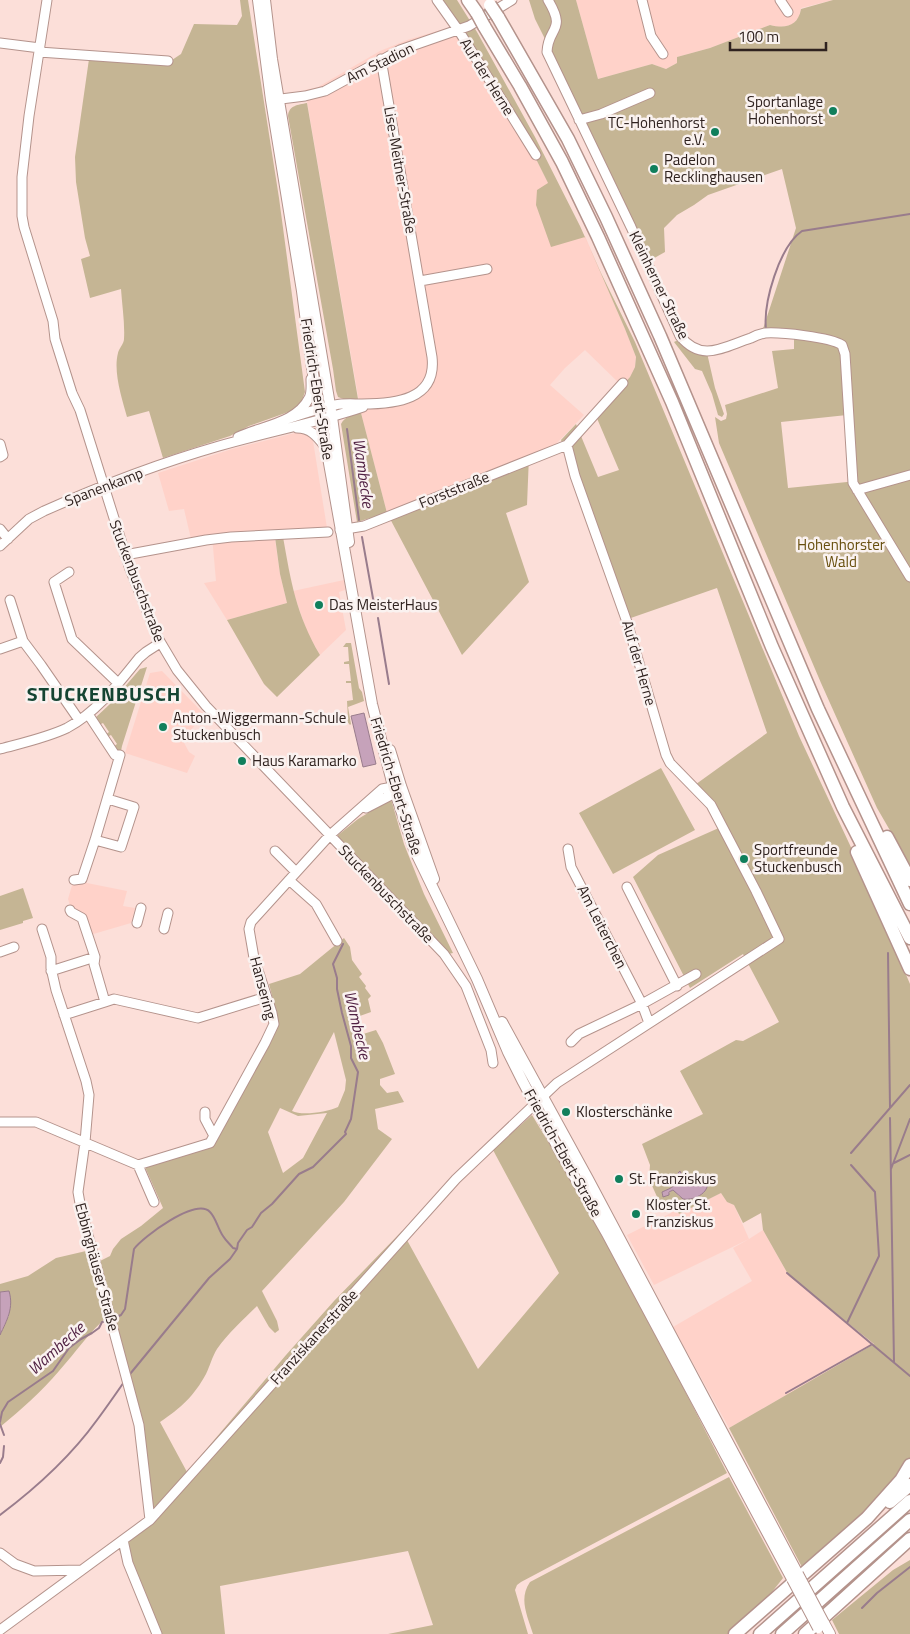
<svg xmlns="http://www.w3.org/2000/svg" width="910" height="1634" viewBox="0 0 910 1634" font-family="'Titillium Web',sans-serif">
<rect width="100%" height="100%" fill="#fcdfd9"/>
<path fill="#ffd2c9" d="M576,0H833L801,8L799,17L792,25L778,27L770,25L710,48L677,57V63L666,69L652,64L598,79Z
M451,27L530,147L548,183L580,238L585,236L625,329L636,357L635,367L630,377L623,387L585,350L565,368L550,385L584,415L555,445L387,513L361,413L305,90L318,87L380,51L407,40Z
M299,432L310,436L313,441L327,528L274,532L280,574L287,603L227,620L204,583L216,581L212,536L191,539L184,509L169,511L158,473L232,449Z
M344,580L345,590L339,592L346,630L320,655L307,632L293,591Z
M162,671L205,715L182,739L189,752L195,756L187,773L125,753L150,673Z
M73,882H82L127,891L123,906L135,908L131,923L90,935L71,909L68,899Z
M721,1193L727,1202L734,1205L749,1239L763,1230L789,1276L874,1344L729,1428L673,1327L752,1281L733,1248L749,1239L654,1285L627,1235L671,1213L670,1210L676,1207L679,1214Z"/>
<path fill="#c5b594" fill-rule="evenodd" d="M240,0H248L279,198L305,392L301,403L294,410L249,426L230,436L163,458L149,411L127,417C122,399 113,372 118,353C119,348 124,344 124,339C125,323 122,305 121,289L90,298L81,259L90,256L85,238L76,182L75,157L89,59L169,62L181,54L194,24L237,25L242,16Z
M433,0H457L477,32L535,137L580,226L601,273L635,342L799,736L863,873L910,984V1460L887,1492L803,1569L729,1428L874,1344L789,1276L763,1230L761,1213L743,1223L734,1205L727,1202L721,1193L679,1214L676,1208L666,1211L663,1210L649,1179L650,1165L642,1144L703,1114L680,1071L736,1040L743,1041L779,1022L743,954L690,988L633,877L658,855L721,827L710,807L692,787L767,733L717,588L625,620L561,440L576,424L598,477L619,470L596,416L630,377L635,367L636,357L625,329L585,237L551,247L536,205L537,190L548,183L530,147ZM680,1171L684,1180L695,1176L706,1178L705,1191L699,1196L686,1200L679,1196L674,1190L671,1191L667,1196L662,1195V1192C674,1189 677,1184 679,1172Z
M529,0H576L598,79L652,64L666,69L677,63V57L710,48L770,25C786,29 798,26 801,9L833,0H910V865L877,808L821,683L719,443L715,417L721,421L726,419L727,414L725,405L778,388L772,351L794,349V337L832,342L839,347L843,357L847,415L781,422L788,488L857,481L845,349L848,346L843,340L841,342L836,339L794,333L762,332L796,228L782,169L708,195L694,205L677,215L664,228L665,252L649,261L625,209L576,108L552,53L535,19Z
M307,103L358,399L346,400L338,397L336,391L333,369L288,116C289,105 298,105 307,103Z
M680,339L707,353L715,388L724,414L722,417L718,415L712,394L702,371L695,369L674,342Z
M361,413L387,513L529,456L527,505L506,513L529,582L462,655L387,513L357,522L341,424C345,416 353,415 361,413Z
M275,537H283C291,582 296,614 320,655L277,697L264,684L227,620L287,603L280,574Z
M346,643H351L359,688L362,692L364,701L348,707L351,724L350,725L346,720L348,719L347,701L353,700L351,683H346V681H351L349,664H344V662L349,661L348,647H343Z
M147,667L122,746L121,751L117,753L113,747L117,744L111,735L107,737L105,735L109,732L103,723L99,725L95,718L110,704L140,669Z
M661,768L695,830L613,874L579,813Z
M391,799L404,844L424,894L453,953L448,954L404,905L337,836L358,819Z
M23,888L33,918L23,921V923L0,930V896Z
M344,938L350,947L352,960L362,974L359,977L366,986L365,988L371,996L368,999L371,1012L357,1017L360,1035L376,1030L383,1043L395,1074L380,1079V1085L387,1093L398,1091L404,1102L375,1109L378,1129L392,1139L344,1202L262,1291L277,1321L279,1330L275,1333L269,1327L257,1306C244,1319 228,1333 217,1349C212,1357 210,1366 206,1374C194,1396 181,1408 160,1422L187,1472L286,1355L334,1301L402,1231L478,1369L559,1273L493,1150L532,1115L608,1241L727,1473L521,1582L517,1585L515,1590L528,1634H388L433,1625L408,1551L220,1586L225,1634H154L118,1547L147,1518L139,1433L108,1316C89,1332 76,1352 59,1371C41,1392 21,1410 0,1427V1335L9,1315V1291L0,1292V1284L28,1276L56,1258L86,1251L90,1253L94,1264L110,1256L113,1249L121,1239L141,1226L163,1208L145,1167L213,1144L276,1011L269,984L300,974ZM334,1032L346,1080L345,1090L338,1107C327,1112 302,1116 292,1111ZM280,1108L298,1116L327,1113L303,1158L283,1173L268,1132Z
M729,1477L783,1578L761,1606L730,1634H533C528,1617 518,1599 530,1582Z
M910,1560V1634H839L832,1620L893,1570Z"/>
<path fill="#c6a2ba" stroke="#997c8c" d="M364,713L376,764L363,767L351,716Z
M680,1171L684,1180L695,1176L706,1178C713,1191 695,1201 683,1199L673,1190L669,1192V1195L663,1197L662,1192C673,1187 677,1187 678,1173Z
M9,1291C14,1308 7,1320 0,1335V1292Z"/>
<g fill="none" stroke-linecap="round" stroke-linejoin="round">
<path stroke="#997c8c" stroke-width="2" d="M766,330C763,303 779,247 802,231L910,214
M347,429L359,520
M362,537L374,604
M378,618L389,684
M888,953L890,1108
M890,1118L894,1362
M851,1153L910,1085
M894,1163L910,1155
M891,1169L910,1119
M787,1273L910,1376
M114,1318L121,1315L125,1309L134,1249C143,1237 196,1197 210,1212C216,1218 218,1229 223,1236C226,1241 230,1244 233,1248L237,1249
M847,1323L879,1256L875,1192L851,1165
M130,1374L209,1278L230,1259L237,1249L238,1243L247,1230L252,1227L261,1213L272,1204L299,1174L313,1167L346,1134L345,1132L351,1119L358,1072L351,1058V1046L342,1013L337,989V978L333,964L343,944
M786,1393L871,1345
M0,1422L2,1412L8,1402L53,1371L69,1348L81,1339L92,1333L99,1328L102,1322L107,1321
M0,1424L4,1435
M0,1463L3,1457L4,1446
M0,1515C36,1488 71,1456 97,1420C106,1408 115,1395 124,1382
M862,1608L877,1593L910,1567"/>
<defs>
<path id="minor" d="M47,0L29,116L22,177V216L24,227L53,321L55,339L72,393L80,410L130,569L158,638L177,670L206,706L444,954L466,986L491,1050L493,1063
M437,0L459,31L536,155
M548,0C567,32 548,26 547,52L631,227L680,336C702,363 723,347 751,338C755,336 760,334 765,333C780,332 830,337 842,345L845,354L853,483L910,577
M642,0L651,36L663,54
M780,0L788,12
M0,43L40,48
M39,52L168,61
M273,100L305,96L325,91L400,50L469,26L512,0
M579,120L601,114L650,93
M420,281L487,269
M284,420C301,415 318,408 335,405C344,403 353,404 362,404C395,404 437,400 432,357L381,59
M297,428C312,428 318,438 327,449
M238,437C261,426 297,423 309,398C312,393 311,385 311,379
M0,444L3,455L0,457
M857,490L910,475
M0,529L8,539
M340,530L364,526L567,445L623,383
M0,546L29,519L44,511C100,486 160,463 219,446C267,432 316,423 363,407
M125,555L206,540L231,537L328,532
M69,572L54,582L72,639L118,683
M10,600L23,641L41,665L79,720
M0,649L23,641
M0,749C22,743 46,738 67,728C97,712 118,684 139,658L146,652L160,643
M366,808L395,793L399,788
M95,840L121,847L134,807L108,799
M568,849L571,867L642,1004L649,1023
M275,851L296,872
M74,880L82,879L95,840L120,755H115L88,714
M289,880L316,904L337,941
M627,887L677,986
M137,923L141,908
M42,929L51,957V968L56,990L86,1081L89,1095L85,1142L78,1192L81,1209L139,1425L150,1520
M164,929L168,913
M0,952L14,947
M51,971L95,957
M105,1002L114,999L198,1018L266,997
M64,1015L105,1002L94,964L95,957L82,918L71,912L70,910
M571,1042L579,1034L642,1004L696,974
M205,1112V1119L214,1136
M0,1122H36L138,1165L210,1143L265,1043L274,1024L272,1013L254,958L249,929L251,922L330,835L382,789L398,786
M138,1165L154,1202
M123,1540L128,1563L157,1634
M0,1553L15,1564L34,1571L81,1570
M0,1630L150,1520L456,1179L557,1083L779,939L756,891L711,805L670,763L666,755L627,622L575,476L567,445"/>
<path id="major" d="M258,0L271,100L302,291L312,368L372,704L393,786L414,849L477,979L508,1052L523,1082L558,1148L606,1232L792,1579
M265,0L272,59L332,417L349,542
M390,750L401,786L434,879
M502,1022L588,1179L798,1574
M824,1623L830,1634"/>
<path id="highway" d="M468,0L477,13
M498,17L568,139L606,217L660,336L818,709L910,904
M484,26L520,86L562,162L598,237L672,402L772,647L843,807L910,938
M887,837L910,880
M857,852L910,969
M890,1502L910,1485
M735,1634L867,1518L901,1480L910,1465
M760,1634L910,1501
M782,1634L910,1520
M805,1634L910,1539"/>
</defs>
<use href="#minor" stroke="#b4938c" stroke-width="11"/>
<use href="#major" stroke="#b4938c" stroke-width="12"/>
<use href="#highway" stroke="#b4938c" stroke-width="15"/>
<use href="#minor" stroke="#fff" stroke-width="9"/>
<use href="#major" stroke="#fff" stroke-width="10"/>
<use href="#highway" stroke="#fff" stroke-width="12"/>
<defs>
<path id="major-bridge" d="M798,1574L824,1623
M792,1579L818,1628"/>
<path id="highway-bridge" d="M490,5L498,17
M477,13L484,26"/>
</defs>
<use href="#major-bridge" stroke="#b4938c" stroke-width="12" stroke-linecap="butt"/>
<use href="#highway-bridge" stroke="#b4938c" stroke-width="15" stroke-linecap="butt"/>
<use href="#major-bridge" stroke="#fff" stroke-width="10"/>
<use href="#highway-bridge" stroke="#fff" stroke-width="12"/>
</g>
<g fill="#107f5c" stroke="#faf2f0" stroke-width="2">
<circle cx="833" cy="111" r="5"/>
<circle cx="715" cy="132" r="5"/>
<circle cx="654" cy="169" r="5"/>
<circle cx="319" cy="605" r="5"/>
<circle cx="163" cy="727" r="5"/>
<circle cx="242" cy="761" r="5"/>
<circle cx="744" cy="859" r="5"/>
<circle cx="566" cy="1112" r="5"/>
<circle cx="619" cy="1179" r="5"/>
<circle cx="636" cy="1214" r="5"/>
</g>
<g text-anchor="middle" stroke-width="5" stroke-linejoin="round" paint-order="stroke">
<g font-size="15" fill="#2f221f" stroke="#faf2f0">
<text transform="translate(380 63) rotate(-26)" y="5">Am Stadion</text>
<text transform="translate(487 77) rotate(58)" y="5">Auf der Herne</text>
<text transform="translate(400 170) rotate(80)" y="5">Lise-Meitner-Straße</text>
<text transform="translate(659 285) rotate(64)" y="5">Kleinherner Straße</text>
<text transform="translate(317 389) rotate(81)" y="5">Friedrich-Ebert-Straße</text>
<text transform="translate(104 487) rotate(-21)" y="5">Spanenkamp</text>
<text transform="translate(454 490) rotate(-22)" y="5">Forststraße</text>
<text transform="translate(137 581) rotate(69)" y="5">Stuckenbuschstraße</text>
<text transform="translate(639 663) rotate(74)" y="5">Auf der Herne</text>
<text transform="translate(396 786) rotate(73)" y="5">Friedrich-Ebert-Straße</text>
<text transform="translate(386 894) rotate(46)" y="5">Stuckenbuschstraße</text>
<text transform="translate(602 927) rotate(63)" y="5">Am Leiterchen</text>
<text transform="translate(263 988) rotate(75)" y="5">Hansering</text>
<text transform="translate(563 1153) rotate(61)" y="5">Friedrich-Ebert-Straße</text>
<text transform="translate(97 1267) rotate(75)" y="5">Ebbinghäuser Straße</text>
<text transform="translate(314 1337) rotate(-48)" y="5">Franziskanerstraße</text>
</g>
<g font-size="15" fill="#2f221f" stroke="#faf2f0" text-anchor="start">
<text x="823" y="107" text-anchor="end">Sportanlage<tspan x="823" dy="17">Hohenhorst</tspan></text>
<text x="705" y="128" text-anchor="end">TC-Hohenhorst<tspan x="705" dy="17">e.V.</tspan></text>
<text x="664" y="165">Padelon<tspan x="664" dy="17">Recklinghausen</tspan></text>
<text x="329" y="610">Das MeisterHaus</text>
<text x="173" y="723">Anton-Wiggermann-Schule<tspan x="173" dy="17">Stuckenbusch</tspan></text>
<text x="252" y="766">Haus Karamarko</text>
<text x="754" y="855">Sportfreunde<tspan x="754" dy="17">Stuckenbusch</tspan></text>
<text x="576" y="1117">Klosterschänke</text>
<text x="629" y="1184">St. Franziskus</text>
<text x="646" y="1210">Kloster St.<tspan x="646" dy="17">Franziskus</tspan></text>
</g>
<g font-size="15" fill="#674e0d" stroke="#faf2f0">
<text x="841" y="550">Hohenhorster<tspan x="841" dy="17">Wald</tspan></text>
</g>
<g font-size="16" font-style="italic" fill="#502143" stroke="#faf2f0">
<text transform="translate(364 473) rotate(82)" y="6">Wambecke</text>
<text transform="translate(358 1025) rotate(77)" y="6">Wambecke</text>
<text transform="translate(56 1348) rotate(-42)" y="6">Wambecke</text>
</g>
<g font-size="20" font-weight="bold" letter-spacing="1" fill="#154432" stroke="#faf2f0">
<text x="104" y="701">STUCKENBUSCH</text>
</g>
</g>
<path d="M730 42v8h96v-8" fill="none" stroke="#2f221f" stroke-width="2.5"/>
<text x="738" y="42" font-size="15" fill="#2f221f" stroke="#faf2f0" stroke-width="4" paint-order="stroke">100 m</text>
</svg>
